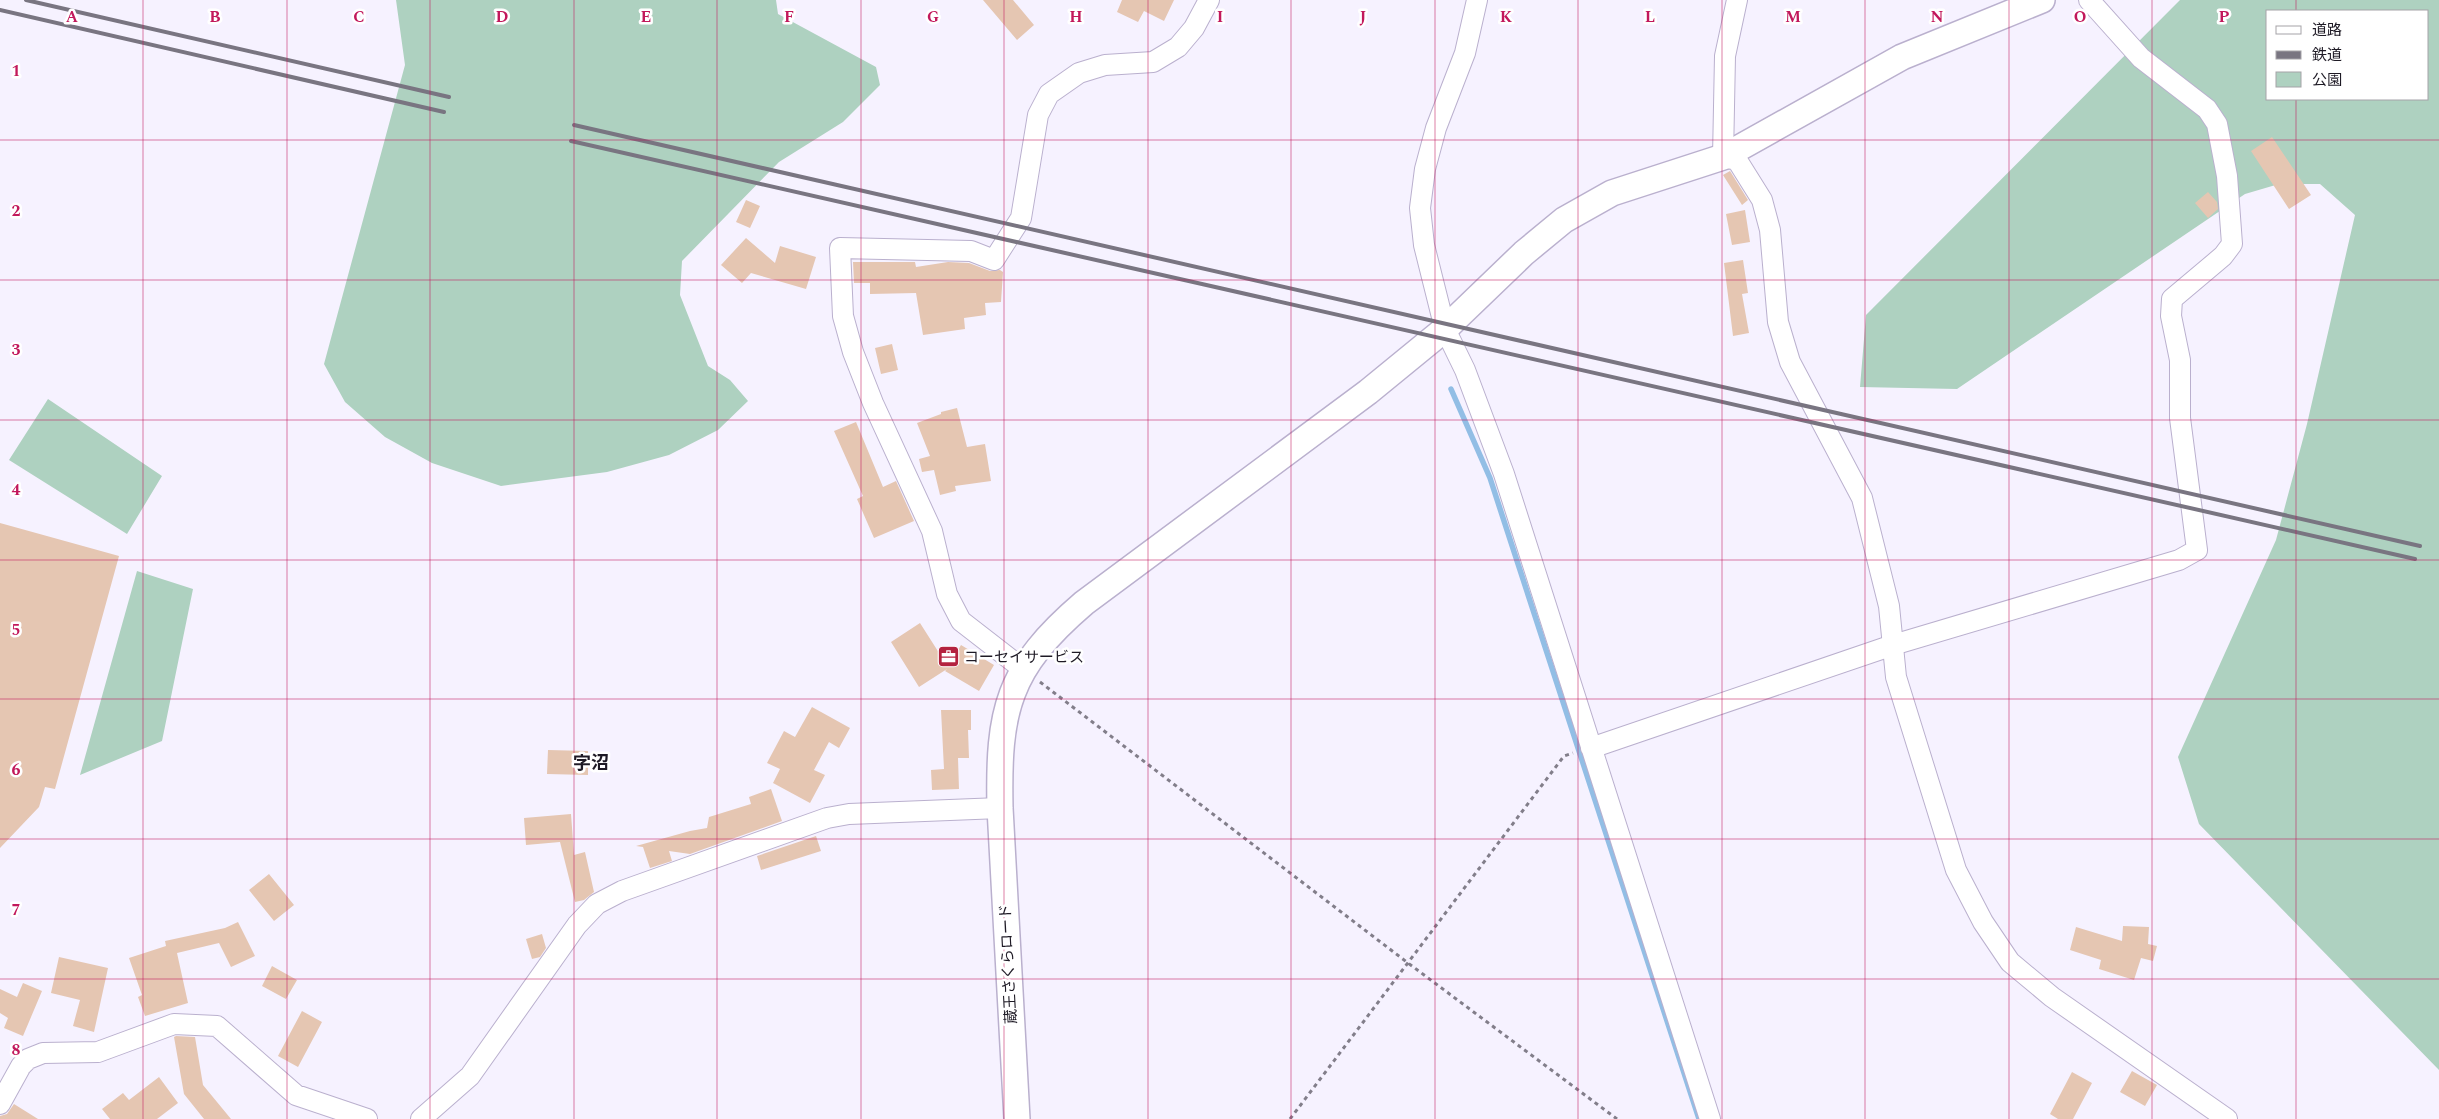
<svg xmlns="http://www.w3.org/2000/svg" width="2439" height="1119" viewBox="0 0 2439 1119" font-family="Spectral,'Noto Sans JP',serif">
<rect width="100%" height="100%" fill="#f6f2ff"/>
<path fill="#aed1c0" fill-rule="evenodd" d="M396,0H776L778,14L876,67L880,85L843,122L779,162L682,261L680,295L708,366L730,380L748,401L718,430L669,455L607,472L501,486L432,463L385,437L345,402L324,364L405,65Z
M2180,0H2439V1070L2199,824L2178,757L2276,540L2307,424L2355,215L2320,184H2279L2245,194L1957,389L1860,387L1866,315ZM2268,11H2428V99H2268Z
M48,399L162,476L127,534L9,460Z
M137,571L193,589L162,741L80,775Z"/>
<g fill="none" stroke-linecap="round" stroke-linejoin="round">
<path stroke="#92bee5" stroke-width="5.5" d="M1451,389L1490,478L1699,1119"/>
</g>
<path fill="#e5c6b2" d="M983,0H1013L1034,25L1017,40Z
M1122,0H1174L1164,21L1144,11L1138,22L1117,12Z
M2272,137L2311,195L2289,209L2251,151Z
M1730,171L1748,200L1742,205L1723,175Z
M2208,192L2217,202L2218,209L2208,218L2195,203Z
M746,200L760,206L750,228L736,222Z
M1745,210L1750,242L1732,245L1726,214Z
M746,238L775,263L780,246L816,257L806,289L751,273L742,283L721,265Z
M1743,260L1748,293L1742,294L1749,333L1733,336L1724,263Z
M853,262H915L916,267L948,262L969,263L990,271L1000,270L1003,272L1001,302L985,303L986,315L964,318L965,329L923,335L916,293L870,294V283H854Z
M892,344L898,370L881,374L875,348Z
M957,408L967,447L985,444L991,481L955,486L956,491L940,495L934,470L922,472L919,459L930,456L917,423L941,414V412Z
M856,422L883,487L896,481L914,521L874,538L857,499L863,496L834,431Z
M0,523L119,556L55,789L45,787L39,807L0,848Z
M920,623L948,667L961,645L994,665L979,691L945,671L947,669L919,687L891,642Z
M812,707L850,728L839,748L829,742L814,770L825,775L810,803L773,783L780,769L767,763L784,731L795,737Z
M941,710H971V730H968L969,758H958L959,789L932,790L931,770L944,769Z
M548,750L588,751V775L547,774Z
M771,789L782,821L690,854L669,851L672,861L650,868L643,847L636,846L690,831L707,828L709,817L751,804L749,797Z
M571,814L574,855L585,852L594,892L584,900L575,902L560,842L526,845L524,818Z
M816,836L821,851L761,870L757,856Z
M269,874L294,905L274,921L249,890Z
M238,922L255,956L231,967L219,943L177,953L188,1003L145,1016L138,997L142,995L129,958L166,946L165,941L225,928Z
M2123,926L2149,927L2148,944L2157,946L2153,961L2141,958L2134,980L2099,969L2101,960L2070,950L2076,927L2122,941Z
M542,934L546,948L540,957L532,959L526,939Z
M59,957L108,968L94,1032L73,1026L80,1000L51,993Z
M272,966L297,980L286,999L262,986Z
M23,983L42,991L23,1036L4,1028L8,1018L0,1013V989L17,997Z
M302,1011L322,1022L298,1067L278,1056Z
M176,1036L195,1037L203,1085L231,1119H204L184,1094L174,1037Z
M2132,1071L2157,1085L2145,1106L2120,1092Z
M2072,1072L2092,1083L2073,1119H2058L2050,1114Z
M159,1077L178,1103L157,1119H110L102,1109L123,1093L129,1100Z
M14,1104L38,1119H0V1116L7,1114Z"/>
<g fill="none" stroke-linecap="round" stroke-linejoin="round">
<defs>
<path id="minor" d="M1477,0L1465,53L1436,128L1425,169L1420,208L1424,245L1445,329L1465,370L1504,474L1710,1119
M1737,0L1725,56L1723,157L1737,160L1762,200L1770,230L1778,322L1790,362L1862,498L1889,606L1896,677L1956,870L1983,922L2010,962L2052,997L2227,1119
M1023,669L961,621L947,594L932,531L873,403L853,352L843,316L840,248L971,251L994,260L1021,218L1038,115L1049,94L1079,73L1105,65L1153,62L1178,47L1194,28L1209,0
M1591,748L1893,645L2179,560L2197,550L2180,418V360L2171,316L2172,299L2223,256L2232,244L2227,176L2217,124L2207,109L2141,58L2089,0
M0,1104L21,1066L28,1059L43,1053L98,1052L174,1024L217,1026L296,1095L367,1119
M421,1119L470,1076L577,925L597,904L622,891L827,818L849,814L1000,808"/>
<path id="tertiary" d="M1017,1119L1000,808C998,710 1007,669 1084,603L1368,392L1445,329L1524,253L1564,220L1612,193L1723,157L1902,57L2042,0"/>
</defs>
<use href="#minor" stroke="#bab0ce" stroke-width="22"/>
<use href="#tertiary" stroke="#bab0ce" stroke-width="28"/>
<path stroke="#827e8a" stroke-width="3" stroke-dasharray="4 4" stroke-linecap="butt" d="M1040,682L1408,963L1617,1119
M1290,1119L1564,756L1573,753"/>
<use href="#minor" stroke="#fff" stroke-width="20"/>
<use href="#tertiary" stroke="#fff" stroke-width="25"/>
<path stroke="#797581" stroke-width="4" d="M26,0L449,97
M0,10L444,112
M574,125L2420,546
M571,141L2415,559"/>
</g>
<path fill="none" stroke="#c2185b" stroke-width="1" stroke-opacity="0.55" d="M143,0V1119M287,0V1119M430,0V1119M574,0V1119M717,0V1119M861,0V1119M1004,0V1119M1148,0V1119M1291,0V1119M1435,0V1119M1578,0V1119M1722,0V1119M1865,0V1119M2009,0V1119M2152,0V1119M2296,0V11M2296,99V1119M0,140H2439M0,280H2439M0,420H2439M0,560H2439M0,699H2439M0,839H2439M0,979H2439"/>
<defs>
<symbol id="office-square" viewBox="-11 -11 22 22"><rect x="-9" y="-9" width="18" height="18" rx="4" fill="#b4223f" stroke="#fff"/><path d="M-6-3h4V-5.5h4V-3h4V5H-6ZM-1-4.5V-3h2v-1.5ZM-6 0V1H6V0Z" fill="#fff"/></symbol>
</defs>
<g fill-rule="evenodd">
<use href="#office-square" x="936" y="644" width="25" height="25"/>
</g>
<g text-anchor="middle" stroke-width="5" stroke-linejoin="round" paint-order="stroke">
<g font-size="15" fill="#1e1a25" stroke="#fff" text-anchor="start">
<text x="964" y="662">コーセイサービス</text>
</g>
<g font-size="15" fill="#1e1a25" stroke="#fff">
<text transform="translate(1008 964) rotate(-93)" y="5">蔵王さくらロード</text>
</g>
<g font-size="18" font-weight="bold" fill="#1e1a25" stroke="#fff">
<text x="591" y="769">字沼</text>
</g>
</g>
<g font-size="16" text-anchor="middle" font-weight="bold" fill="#c2185b" stroke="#fff" stroke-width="5" stroke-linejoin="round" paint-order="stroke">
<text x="72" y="22">A</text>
<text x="215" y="22">B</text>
<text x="359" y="22">C</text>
<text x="502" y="22">D</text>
<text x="646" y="22">E</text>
<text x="789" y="22">F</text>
<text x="933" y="22">G</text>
<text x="1076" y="22">H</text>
<text x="1220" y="22">I</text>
<text x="1363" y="22">J</text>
<text x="1506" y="22">K</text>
<text x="1650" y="22">L</text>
<text x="1793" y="22">M</text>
<text x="1937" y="22">N</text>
<text x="2080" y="22">O</text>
<text x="2224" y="22">P</text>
<text x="16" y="76">1</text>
<text x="16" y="216">2</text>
<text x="16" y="355">3</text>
<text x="16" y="495">4</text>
<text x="16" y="635">5</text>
<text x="16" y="775">6</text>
<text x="16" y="915">7</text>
<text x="16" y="1055">8</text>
</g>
<rect x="2266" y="10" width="162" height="90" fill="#ffffff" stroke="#a5a3a8"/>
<rect x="2276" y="26" width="25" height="8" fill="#ffffff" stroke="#a5a3a8"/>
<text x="2312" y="35" font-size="15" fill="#1e1a25">道路</text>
<rect x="2276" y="51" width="25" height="8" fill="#797581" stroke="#a5a3a8"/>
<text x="2312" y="60" font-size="15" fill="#1e1a25">鉄道</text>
<rect x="2276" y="72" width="25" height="15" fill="#aed1c0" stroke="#a5a3a8"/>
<text x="2312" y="85" font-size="15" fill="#1e1a25">公園</text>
</svg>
